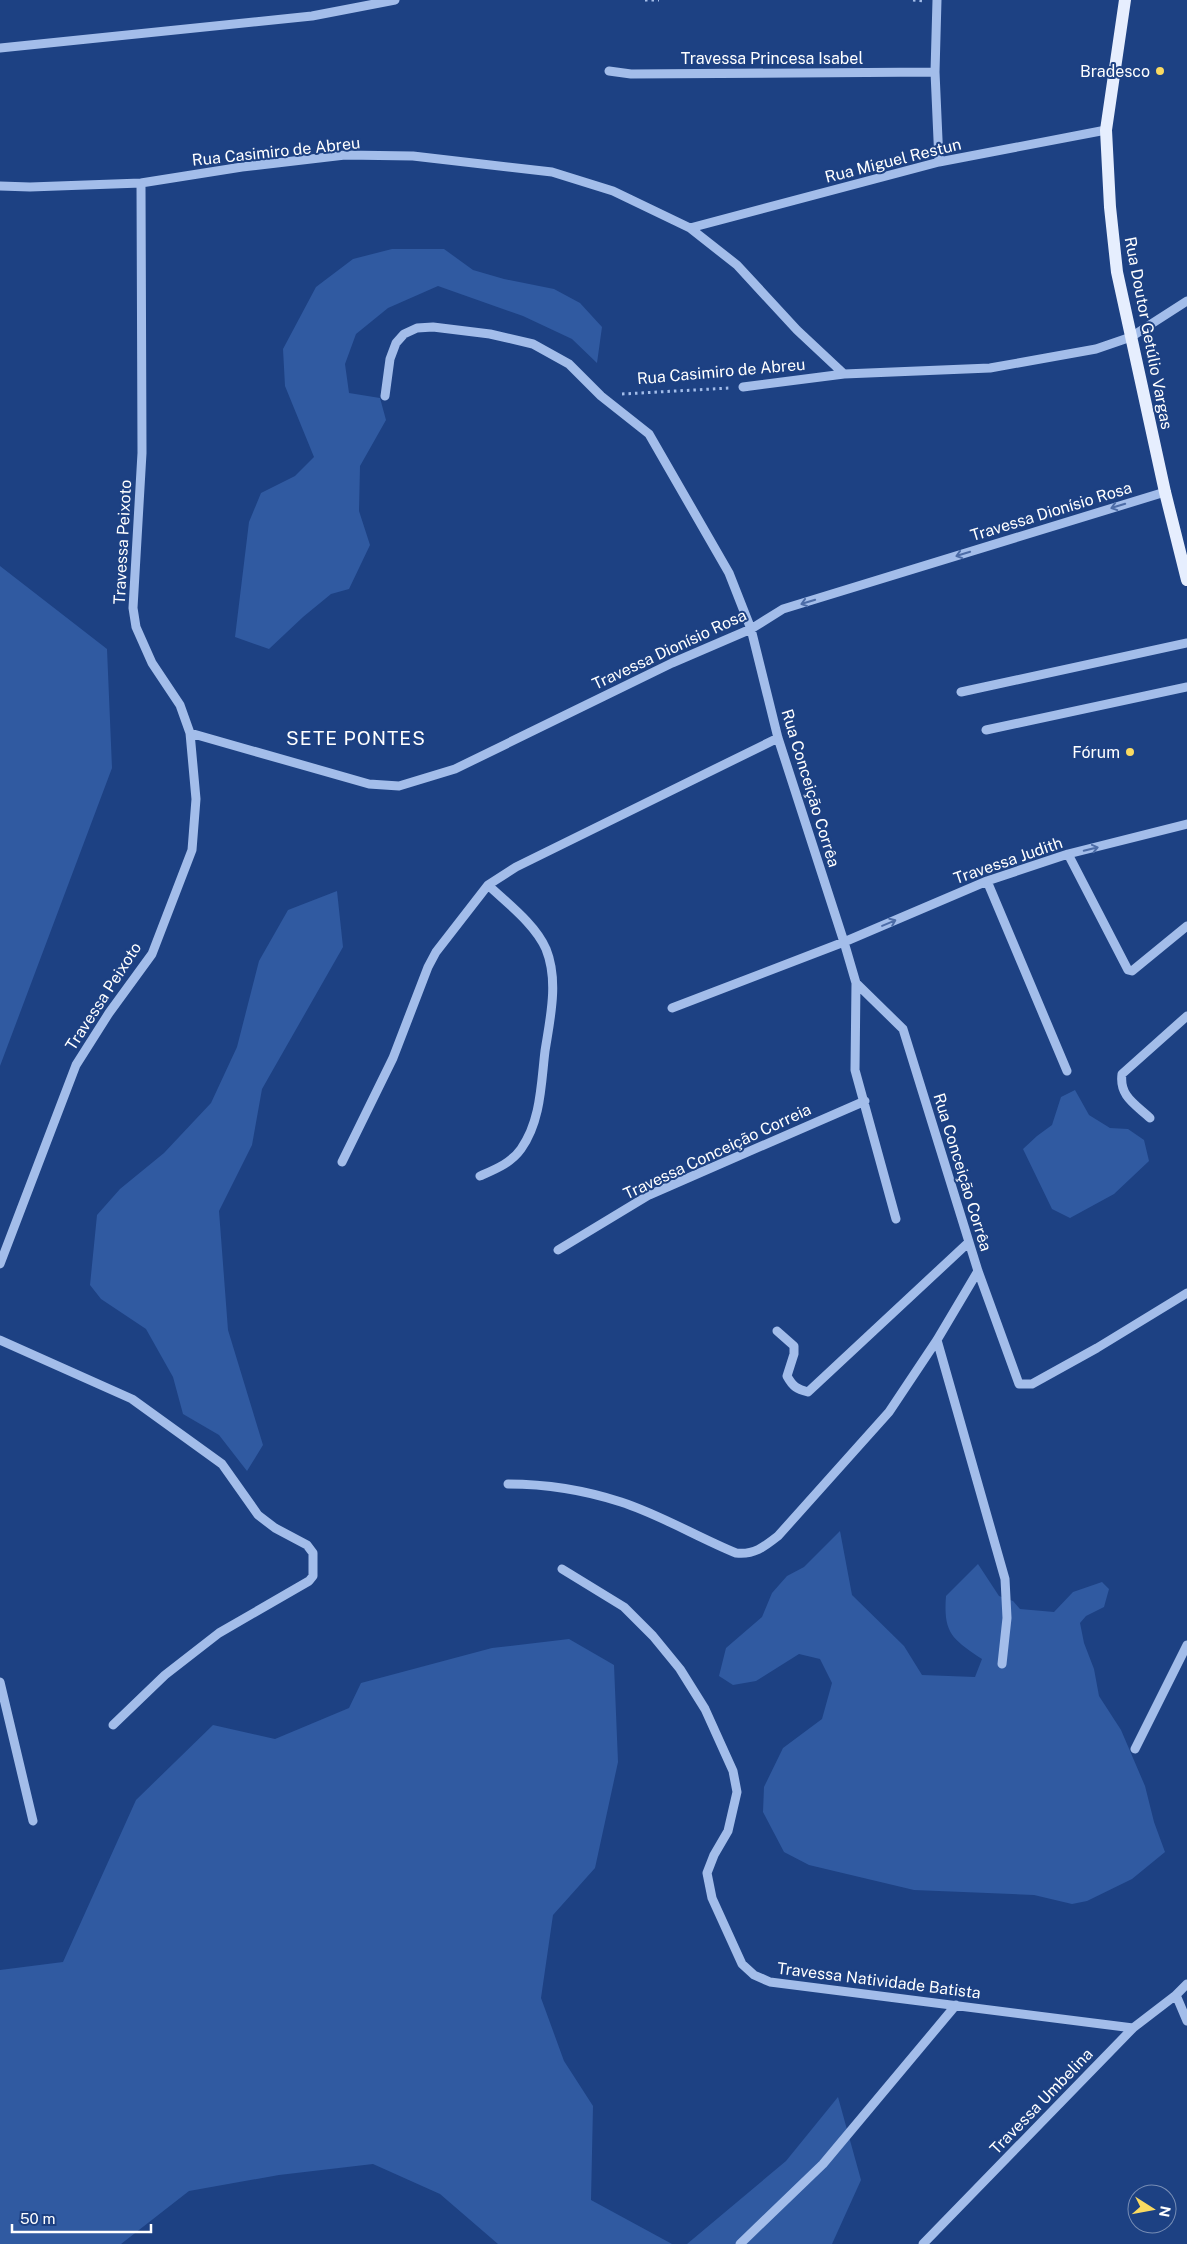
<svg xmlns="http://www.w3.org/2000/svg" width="1187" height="2244" viewBox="0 0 1187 2244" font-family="'Public Sans',sans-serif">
<rect width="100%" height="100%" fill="#1d4183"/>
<path fill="#305aa1" d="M392,249H444L473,270L504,279L554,289L580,303L602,327L597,363L572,339L523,316L438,286L388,308L356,334L345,364L349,393L380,398L386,420L360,466L359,511L370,545L349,589L331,594L303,617L269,649L235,637L249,522L261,493L295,476L314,457L285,386L283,349L316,287L353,259Z
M0,566L107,649L112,768L0,1066Z
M337,891L343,947L262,1089L252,1145L219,1211L228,1330L263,1445L247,1471L219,1435L183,1414L173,1377L146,1329L101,1299L90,1285L97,1215L120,1189L164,1153L211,1103L237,1047L259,961L288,910Z
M1075,1090L1089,1115L1110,1128L1128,1129L1144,1140L1149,1161L1114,1194L1070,1218L1052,1209L1023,1149L1037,1136L1052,1125L1061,1097Z
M840,1531L852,1595L904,1646L922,1675L975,1677L982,1659C953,1639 943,1634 946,1596L978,1564L999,1596L1013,1601L1020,1609L1054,1612L1073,1592L1102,1582L1109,1589L1104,1607L1086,1616L1080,1623L1084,1643L1094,1669L1099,1696L1121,1730L1145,1786L1154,1822L1165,1852L1132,1879L1087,1901L1072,1904L1034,1895L914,1890L809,1865L784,1852L763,1812L764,1787L783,1748L822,1719L832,1683L820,1659L799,1654L756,1681L733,1685L719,1676L726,1648L762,1617L772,1593L787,1576L804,1567Z
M569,1639L614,1665L618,1762L595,1868L553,1915L541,1998L564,2061L593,2106L591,2200L672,2244H498L440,2194L373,2164L279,2175L189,2191L121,2244H0V1970L63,1962L136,1800L213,1725L275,1739L349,1708L361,1683L492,1648Z
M838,2097L861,2180L832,2244H687L786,2161Z"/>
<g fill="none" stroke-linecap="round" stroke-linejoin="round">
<path stroke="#a3bdea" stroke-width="3" stroke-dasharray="2.5 4" stroke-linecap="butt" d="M645,0H659
M913,0L925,1
M622,394L730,388"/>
<path stroke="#a3bdea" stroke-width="9" d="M937,0L935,72L939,162
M0,48L312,16L395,0
M609,71L631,74L935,72
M0,186L30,187L141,183L242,167L345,155L413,156L552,172L613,191L690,228L737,265L797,330L844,374L990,368L1096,349L1131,337L1187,301
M690,228L939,162L1106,130
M743,387L844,374
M385,396L390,359L396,343L404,334L417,328L433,327L490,334L533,344L569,364L601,396L649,434L729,573L751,629L778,738L844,942L856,983L903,1029L978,1271L1019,1384H1032L1097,1348L1187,1293
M961,692L1187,643
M986,730L1187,687
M190,733L369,784L399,786L455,769L672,663L751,629L783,609L1165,492
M1068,854L1128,970L1132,971L1187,926
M987,881L1067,1071
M856,983L855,1070L896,1219
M672,1008L844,942L987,881L1068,854L1187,824
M1150,1118C1135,1104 1119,1096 1122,1074L1187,1016
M342,1162L393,1058L428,967L436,952L488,885L516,867L778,738
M480,1176C496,1169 511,1163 521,1149C541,1121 541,1084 545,1051C550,1019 559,981 546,949C535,924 507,903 488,885
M558,1250L649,1195L865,1101
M0,1264L76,1065L109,1013L152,954L192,850L196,799L190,733L180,705L152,663L136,627L133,608L142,453L141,183
M777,1331L794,1346V1354L787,1376C793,1387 797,1389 808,1392L969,1242
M0,1340L132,1399L222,1464L258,1515L275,1528L307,1545L313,1553V1576L309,1581L219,1633L165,1675L113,1725
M937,1340L1005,1579L1007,1618L1002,1664
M508,1484C547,1484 584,1490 621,1502C661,1515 697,1537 736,1553C754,1555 764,1547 778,1536L889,1412L937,1340L978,1271
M562,1569L624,1607L653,1636L680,1669L705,1709L733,1771L737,1792L728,1831L714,1855L707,1873L712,1898L742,1964L754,1975L770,1982L1133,2028
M0,1682L33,1821
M1135,1749L1187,1645
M1176,1995L1187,2021
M740,2244L823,2164L956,2005
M923,2244L1133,2028L1176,1995L1187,1984"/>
<path stroke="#e6eefe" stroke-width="12" d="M1125,0L1106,130L1110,207L1117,272L1165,492L1187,580"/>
</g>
<defs><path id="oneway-shaft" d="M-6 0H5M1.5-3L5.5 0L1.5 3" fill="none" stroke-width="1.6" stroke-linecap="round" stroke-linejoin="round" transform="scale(1.25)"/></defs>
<g stroke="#4c6ca7">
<use href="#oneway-shaft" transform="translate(1118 506) rotate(163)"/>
<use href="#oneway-shaft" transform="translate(963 554) rotate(163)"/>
<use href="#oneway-shaft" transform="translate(808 602) rotate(163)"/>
<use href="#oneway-shaft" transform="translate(1091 849) rotate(-14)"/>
<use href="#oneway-shaft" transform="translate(889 923) rotate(-23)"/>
</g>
<g fill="#fada61" stroke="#1d4183" stroke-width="2">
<circle cx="1160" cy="71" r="5"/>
<circle cx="1130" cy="752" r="5"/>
</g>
<g text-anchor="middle" stroke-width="4" stroke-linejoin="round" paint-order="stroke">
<g font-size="16" fill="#fff" stroke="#1d4183">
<text x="772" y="64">Travessa Princesa Isabel</text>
<text transform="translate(276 151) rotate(-6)" y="6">Rua Casimiro de Abreu</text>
<text transform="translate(893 160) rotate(-14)" y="6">Rua Miguel Restun</text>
<text transform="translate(1149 333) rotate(79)" y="6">Rua Doutor Getúlio Vargas</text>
<text transform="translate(721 371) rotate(-5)" y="6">Rua Casimiro de Abreu</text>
<text transform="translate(1051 511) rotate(-17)" y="6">Travessa Dionísio Rosa</text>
<text transform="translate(122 542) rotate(-87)" y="6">Travessa Peixoto</text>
<text transform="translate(669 649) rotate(-25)" y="6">Travessa Dionísio Rosa</text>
<text transform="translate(811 788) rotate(73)" y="6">Rua Conceição Corrêa</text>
<text transform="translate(1008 860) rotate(-19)" y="6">Travessa Judith</text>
<text transform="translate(103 996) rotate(-57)" y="6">Travessa Peixoto</text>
<text transform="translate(717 1151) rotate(-25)" y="6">Travessa Conceição Correia</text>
<text transform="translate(963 1172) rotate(73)" y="6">Rua Conceição Corrêa</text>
<text transform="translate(879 1980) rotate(7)" y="6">Travessa Natividade Batista</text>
<text transform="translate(1041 2101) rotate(-46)" y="6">Travessa Umbelina</text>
</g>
<g font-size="16" fill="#fff" stroke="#1d4183" text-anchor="end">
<text x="1150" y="77">Bradesco</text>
<text x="1120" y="758">Fórum</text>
</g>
<g font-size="19" letter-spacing="1" fill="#fff" stroke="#1d4183">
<text x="356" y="745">SETE PONTES</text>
</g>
</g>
<g transform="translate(1152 2209) rotate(101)"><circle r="24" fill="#1d4183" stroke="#778db5"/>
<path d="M0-4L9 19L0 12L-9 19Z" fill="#fada61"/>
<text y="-8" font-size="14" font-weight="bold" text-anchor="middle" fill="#ffffff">N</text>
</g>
<path d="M12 2224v8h139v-8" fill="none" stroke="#ffffff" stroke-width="2.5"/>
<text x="20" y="2224" font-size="15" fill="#ffffff" stroke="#1d4183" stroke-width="4" paint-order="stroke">50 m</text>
</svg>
